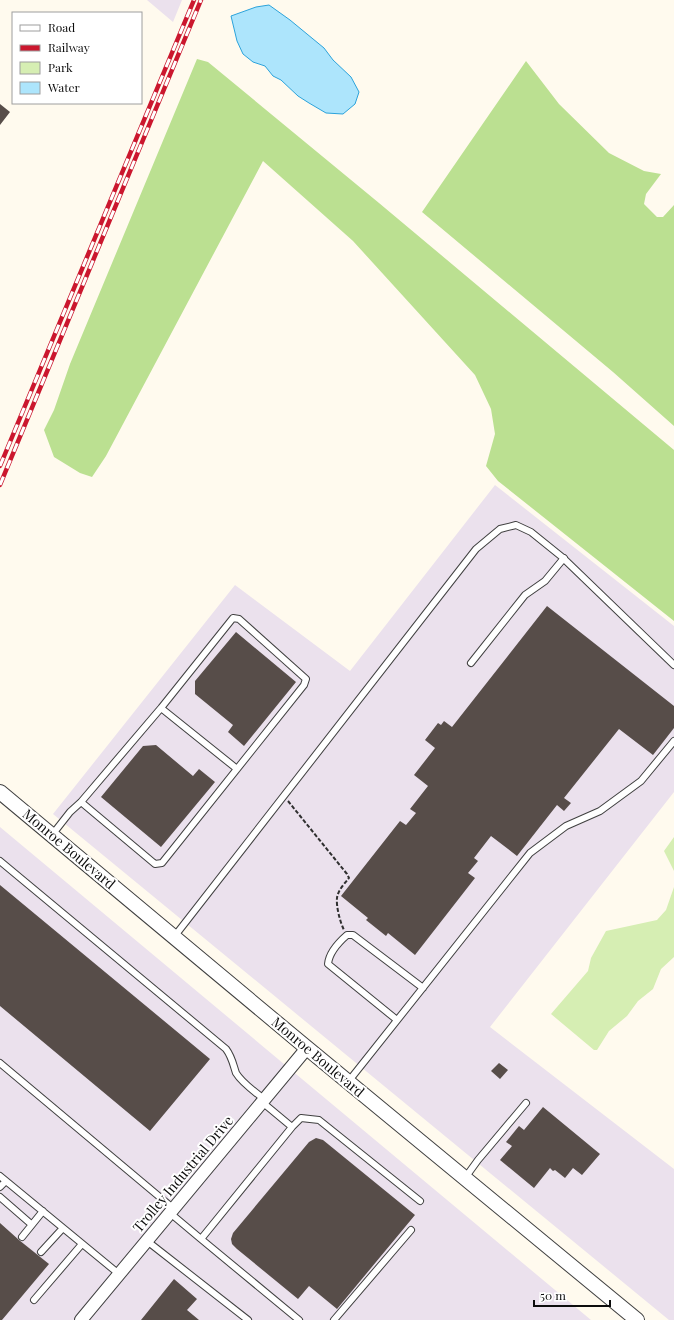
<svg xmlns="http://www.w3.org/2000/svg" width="674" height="1320" viewBox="0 0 674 1320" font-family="'Playfair Display',serif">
<rect width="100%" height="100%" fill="#fffaee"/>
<path fill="#ebe1ed" d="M147,0H182L173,22Z
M495,485L674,626V792L490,1027L674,1169V1320H669L53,814L235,585L350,671Z
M0,827L591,1320H0Z"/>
<path fill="#d6eeb3" d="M674,837V871L664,851Z
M674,887V957L661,969L653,989L638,1001L627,1016L609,1031L597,1050H594L551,1014L588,971L591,958L606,931L657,920L666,910Z"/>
<path fill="#bbe091" d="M197,59L208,62L379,203L674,450V621L498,481L486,466L495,434L491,409L475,375L353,241L263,161L106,456L92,477L80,473L54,457L44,430L54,410L70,364Z
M526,61L559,104L609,153L644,171L661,174L646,194L644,204L657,217H663L674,205V426L613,372L422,212Z"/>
<path fill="#ade5fc" stroke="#2ca3db" d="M269,5L290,20L324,48L333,60L351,77L359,92L355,104L343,114L326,113L309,103L298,96L281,80L273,76L265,66L253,62L243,54L237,41L231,16L256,7Z"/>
<path fill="#574d49" d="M0,104L10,112L0,125Z
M547,606L674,706V728L653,755L619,729L564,798L571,803L564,811L557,805L517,856L491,836L474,858L478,861L468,873L475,878L415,955L388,933L386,936L366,920L368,918L341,896L400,821L406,825L416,813L410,809L428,786L414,775L435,748L425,740L438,723L441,725L444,721L452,727Z
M236,632L296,682L244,746L228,732L233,725L195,694V681Z
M156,745L193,776L199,769L215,782L161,847L101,797L143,746Z
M0,885L210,1059L150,1131L0,1006Z
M499,1063L508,1070L500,1079L491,1071Z
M543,1107L600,1154L582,1175L573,1168L565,1178L555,1170L553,1171L550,1168L534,1188L500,1160L512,1146L506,1142L519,1126L524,1130Z
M316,1138L323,1140L415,1215L337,1309L309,1286L298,1299L237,1249L232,1244L231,1239L233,1233L309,1142Z
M0,1223L19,1240L49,1264L2,1320H0Z
M174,1279L197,1299L187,1310L199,1320H141Z"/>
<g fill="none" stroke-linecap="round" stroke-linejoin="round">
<defs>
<path id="service" d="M471,663L525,595L545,581L564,558
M161,708L237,769
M52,835L70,812L81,802L161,708L233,618L239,619L306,679L304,685L162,863L155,864L81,802
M0,861L226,1049C232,1057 233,1064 236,1073C242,1083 255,1092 264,1099
M174,937L476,549L500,529L516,525L531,532L562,557L674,665
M397,1020L328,964C329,953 339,942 347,935H353L423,988
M0,1063L174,1209
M348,1082L530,853L566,826L600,811L641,781L674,741
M292,1127L301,1118L319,1120L420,1201
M0,1176L119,1274
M465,1178L478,1160L526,1103
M0,1187L6,1181
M0,1197L31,1224
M170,1213L201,1239L292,1127L262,1102
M22,1237L43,1211
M201,1239L299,1320
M147,1241L248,1320
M41,1252L63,1228
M34,1300L82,1244
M334,1320L411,1230"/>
<path id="minor" d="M81,1320L307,1048"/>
<path id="tertiary" d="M0,792L307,1048L637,1320"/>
</defs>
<use href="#service" stroke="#404040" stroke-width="8"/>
<use href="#minor" stroke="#404040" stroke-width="14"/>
<use href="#tertiary" stroke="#404040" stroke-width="16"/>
<path stroke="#2f2f2f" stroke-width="2" stroke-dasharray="4 2" stroke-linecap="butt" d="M288,801L347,874L349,878C345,883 338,890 337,898C336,906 340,922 344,930"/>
<use href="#service" stroke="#fff" stroke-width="6"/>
<use href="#minor" stroke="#fff" stroke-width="12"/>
<use href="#tertiary" stroke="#fff" stroke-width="14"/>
<defs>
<path id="rail" d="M0,466L194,0
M0,485L201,0"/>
</defs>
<use href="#rail" stroke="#cb172e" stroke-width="4.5"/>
<use href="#rail" stroke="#fff" stroke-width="3" stroke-dasharray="9" stroke-linecap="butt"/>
</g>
<g text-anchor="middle" stroke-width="4" stroke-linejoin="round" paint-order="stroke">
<g font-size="14" fill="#0d0d0d" stroke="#fff">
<text transform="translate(69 849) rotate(40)" y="5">Monroe Boulevard</text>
<text transform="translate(318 1057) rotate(40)" y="5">Monroe Boulevard</text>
<text transform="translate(183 1174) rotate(-50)" y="5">Trolley Industrial Drive</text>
</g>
</g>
<rect x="12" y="12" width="130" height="92" fill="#ffffff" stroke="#9e9e9e"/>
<rect x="20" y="25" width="20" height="6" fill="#ffffff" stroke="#9e9e9e"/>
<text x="48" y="32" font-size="12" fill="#0d0d0d">Road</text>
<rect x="20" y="45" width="20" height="6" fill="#cb172e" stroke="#9e9e9e"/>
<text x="48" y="52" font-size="12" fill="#0d0d0d">Railway</text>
<rect x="20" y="62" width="20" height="12" fill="#d6eeb3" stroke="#9e9e9e"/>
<text x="48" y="72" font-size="12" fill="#0d0d0d">Park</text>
<rect x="20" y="82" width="20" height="12" fill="#ade5fc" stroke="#9e9e9e"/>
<text x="48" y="92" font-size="12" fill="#0d0d0d">Water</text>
<path d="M534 1300v6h76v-6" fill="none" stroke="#0d0d0d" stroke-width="2"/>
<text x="540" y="1300" font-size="12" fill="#0d0d0d" stroke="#ffffff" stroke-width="3" paint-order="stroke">50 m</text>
</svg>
